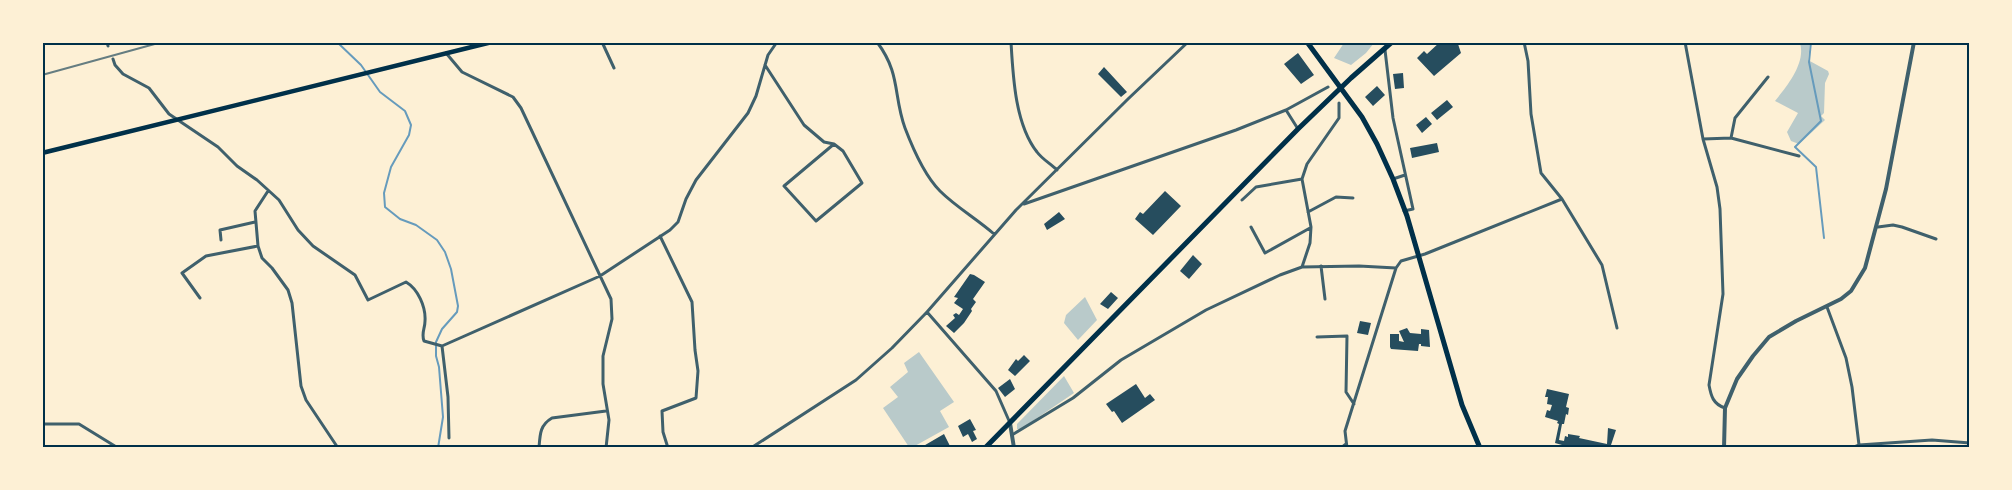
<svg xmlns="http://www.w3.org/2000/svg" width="2012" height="490" viewBox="0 0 2012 490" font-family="'Exo 2',sans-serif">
<rect width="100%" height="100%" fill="#fdf0d5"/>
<path fill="#b9caca" d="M1344,43V42L1374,43L1366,53L1351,65L1334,58Z
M1800,43H1810L1808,60L1828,71L1829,74L1825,83L1824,113L1821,116L1825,120L1799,144L1791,141L1787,132L1798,113L1775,101C1787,86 1806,63 1800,43Z
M1085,297L1097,320L1078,340L1064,323L1066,315Z
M919,352L954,402L940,411L949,427L913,447H909L883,408L898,397L890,387L908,372L904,363Z
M1064,376L1074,393L1021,429H1017V424Z"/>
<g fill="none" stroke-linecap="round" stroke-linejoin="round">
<path stroke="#669bbc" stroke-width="2" d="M337,42L361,65L380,92L405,111L411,125L409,135L391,167L384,193L385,207L400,219L416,225L437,240L445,252L451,269L458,306L457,312L442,329L436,342V356L439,367L443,417L438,448
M1811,42L1809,62L1821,121L1795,147L1816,167L1824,238"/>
</g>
<path fill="#264d5e" d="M1440,42H1460L1458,44L1461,53L1434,76L1417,58L1424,51L1427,54Z
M1298,53L1314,75L1301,84L1284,64Z
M1104,67L1127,92L1121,97L1098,74Z
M1403,73L1404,88L1395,89L1393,74Z
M1377,86L1385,95L1373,106L1365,97Z
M1447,100L1453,107L1437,120L1431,113Z
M1426,117L1432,124L1422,133L1416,125Z
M1437,143L1439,152L1412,158L1410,148Z
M1165,191L1181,206L1153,235L1135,219L1140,212L1143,214Z
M1059,212L1065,219L1047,230L1044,224Z
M1193,255L1202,264L1189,279L1180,271Z
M970,274L974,275L985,282L973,299L976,302L971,309L972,311L964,323L954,333L946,326L955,318L953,315L956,313L959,315L963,309L954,303L958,298L954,297Z
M1111,292L1118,298L1108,309L1100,304Z
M1360,321L1371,323L1368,335L1357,333Z
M1407,328L1410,333L1421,334V329L1429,330L1430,347L1421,346V344H1419L1418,351L1391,349L1390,347V334H1399V341L1404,342L1399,331Z
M1024,355L1030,361L1015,376L1008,370L1016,359L1018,361Z
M1010,379L1015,389L1005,397L998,388Z
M1136,384L1145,398L1150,394L1155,400L1122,423L1114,411L1112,412L1106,404Z
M1547,389L1569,394L1566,407L1569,408L1568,415L1566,414L1564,424H1562L1559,440L1564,441L1565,436L1568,437V434L1580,436L1579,438L1607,444L1608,428L1616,430L1610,448H1562V445L1555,443L1559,424L1557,423L1558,421L1545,417L1547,410L1550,411L1552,405L1547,404L1548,397H1545Z
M970,419L976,430L973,431L977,439L972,442L968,434L963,437L958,426Z
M944,434L951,448H920Z"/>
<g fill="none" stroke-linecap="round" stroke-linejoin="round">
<path stroke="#3f606c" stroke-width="3" d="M107,42L108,46
M602,42L614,68
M877,42C901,74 893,95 905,128C913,149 924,175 940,191C956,207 977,219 994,234
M1011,42C1013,76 1015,124 1037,152C1042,159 1051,164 1057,170
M1524,42L1528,61L1531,114L1541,173L1562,199L1602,265L1617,328
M1685,42L1703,139L1717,187L1720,209L1723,294L1709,385C1711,396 1713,404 1725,408
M1385,50L1393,118L1413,209L1404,211
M446,53L462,72L513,97L521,108L611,299L612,319L603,356V384L609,420L606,448
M113,59L115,65L123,74L149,88L169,114L218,147L237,166L257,180L279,200L298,230L313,246L355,275L368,300L406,282C418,289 426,307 425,321C425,329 421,333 424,341L442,346L600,276L670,230L678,222L686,199L696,180L748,113L756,96L768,55L777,42
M765,65L804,125L824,142L834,144L843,151L862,183L816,221L784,186L834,144
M1286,110L1298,129
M1731,138L1735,118L1768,77
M1703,139L1731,138L1799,156
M1393,179L1405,175
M268,191L255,211L258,246L262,258L272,268L288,290L292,303L301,386L306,400L338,448
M1242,200L1256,187L1302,179
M1024,204L1236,130L1286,110L1328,87
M1308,212L1336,197L1353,198
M1251,227L1265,253L1310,228
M1878,227L1893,225L1902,227L1936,239
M660,236L692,302L695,350L698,371L696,398L662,411L663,432L668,448
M221,240L220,230L255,222
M1321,266L1325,299
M1302,267L1310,243L1311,227L1302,179L1307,164L1339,118V103
M200,298L182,273L206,256L258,246
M1827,307L1846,358L1852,387L1859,445
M927,312L996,391L1010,423
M1317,337L1347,336L1346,392L1354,404
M442,346L448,397L449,438
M42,424H79L118,448
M1012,435L1073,398L1121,360L1206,310L1280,275L1302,267L1359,266L1396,268
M539,448C540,434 540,425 552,418L606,411
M751,448L856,380L892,348L927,312L1016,210L1128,99L1188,42
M1341,448L1346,444
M1347,448L1345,431L1396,268L1401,261L1425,254L1562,199
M1852,448L1859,445L1932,440L1970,443"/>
<path stroke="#3f606c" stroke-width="4" d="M1010,423L1014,448
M1724,448L1725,408L1737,379L1753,356L1769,337L1796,321L1841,299L1851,291L1865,268L1886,189L1914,42"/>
<path stroke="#003049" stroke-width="4.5" d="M42,153L492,42"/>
<path stroke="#003049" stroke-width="5" d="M1307,42L1362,117L1377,144L1393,179L1407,216L1462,405L1480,448"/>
<path stroke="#003049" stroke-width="5" d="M985,448L1298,129L1351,78L1392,42"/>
<path stroke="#657d81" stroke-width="2" d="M42,75L162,42"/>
</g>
<rect width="2012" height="490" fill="none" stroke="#fdf0d5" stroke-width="88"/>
<rect x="44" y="44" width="1924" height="402" fill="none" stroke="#003049" stroke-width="2"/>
</svg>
